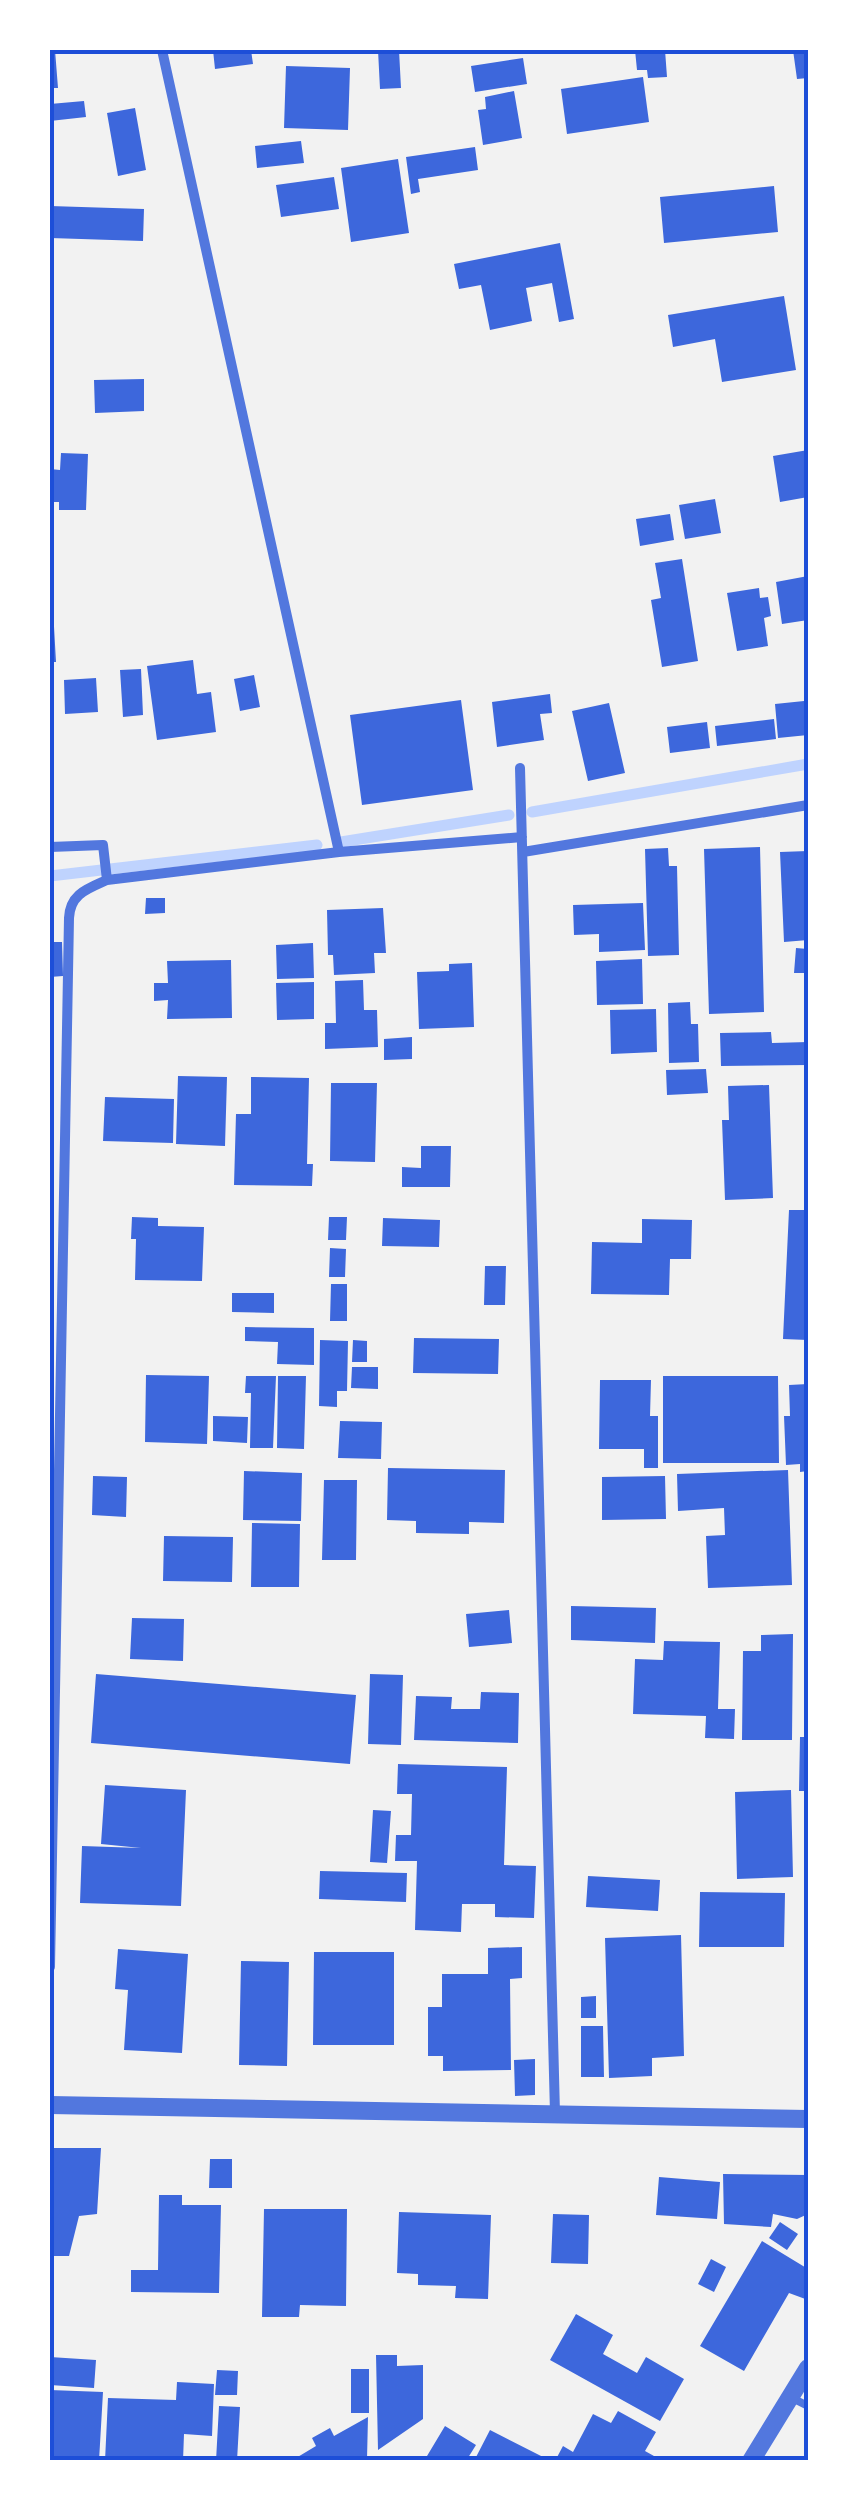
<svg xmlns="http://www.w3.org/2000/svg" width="858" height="2511" viewBox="0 0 858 2511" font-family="Mulish,sans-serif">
<rect width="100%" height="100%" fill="#f2f2f2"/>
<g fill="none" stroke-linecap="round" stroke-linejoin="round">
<path stroke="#bfd3fe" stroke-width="11" d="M532,812L808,764
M341,842L509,815
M50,876L317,845"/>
</g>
<path fill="#3d67dc" d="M50,50H55L58,88H50Z
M213,50H251L253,64L215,69Z
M378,50H399L401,88L380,89Z
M635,50H665L667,77L648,78L647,70H637Z
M793,50H808V78L797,79Z
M523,58L527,84L475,92L471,66Z
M286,66L350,68L348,130L284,128Z
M643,77L649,122L567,134L561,89Z
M514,91L522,138L483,145L478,110L486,109L485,97Z
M84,101L86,117L50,121V104Z
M135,108L146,170L118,176L107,113Z
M301,141L304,163L257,168L255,146Z
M475,147L478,170L418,179L420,192L411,194L406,157Z
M398,159L409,233L351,242L341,168Z
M334,177L339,209L281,217L276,185Z
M774,186L778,232L664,243L660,197Z
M50,206L144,209L143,241L50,238Z
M560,243L574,319L559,322L552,283L526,288L532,321L490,330L481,285L459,289L454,264Z
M784,296L796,370L722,382L715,339L673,347L668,315Z
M144,379V411L95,413L94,380Z
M808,450V497L780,502L773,456Z
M61,453L88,454L86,510H59V502H50V469L60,470Z
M715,499L721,533L685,539L679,505Z
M670,514L674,540L640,546L636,519Z
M682,559L698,661L662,667L651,600L661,598L655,563Z
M808,576V620L782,624L776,582Z
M759,588L760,598L768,597L771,616L764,618L768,646L737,651L727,593Z
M50,609H53L56,662H50Z
M193,660L197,694L211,692L216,732L157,740L147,666Z
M141,669L143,715L123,717L120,670Z
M254,675L260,707L240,711L234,679Z
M96,678L98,712L65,714L64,680Z
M550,694L552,713L540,714L544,740L497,747L492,702Z
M461,700L473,790L362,805L350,715Z
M804,701L808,735L778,738L775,704Z
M609,703L625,773L588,781L572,711Z
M774,719L776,739L717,746L715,726Z
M707,722L710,748L670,753L667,727Z
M760,847L764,1012L709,1014L704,849Z
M668,848L669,866H677L679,955L648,956L645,849Z
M808,851V940L784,942L780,852Z
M146,898H165V913L145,914Z
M643,903L645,950L599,952V934L574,935L573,905Z
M383,908L386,953H374L375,973L334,975L333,955H328L327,910Z
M50,942H62L63,976L50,977Z
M313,943L314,978L277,979L276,945Z
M796,948L808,949V973H794Z
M642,959L643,1004L597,1005L596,961Z
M231,960L232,1018L167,1019L168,1000L154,1001V983H168L167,961Z
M472,963L474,1027L419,1029L417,972L449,971V964Z
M363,980L364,1010H377L378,1047L325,1049V1023H336L335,981Z
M314,982V1019L277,1020L276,983Z
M690,1002L691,1024H698L699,1062L669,1063L668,1003Z
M656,1009L657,1052L611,1054L610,1010Z
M771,1032L772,1043L808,1042V1065L721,1066L720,1033Z
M412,1037V1059L384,1060V1039Z
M706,1069L708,1093L667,1095L666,1070Z
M178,1076L227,1077L225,1146L176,1144Z
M251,1077L309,1078L307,1164H313L312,1186L234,1185L236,1114H251Z
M331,1083H377L375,1162L330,1161Z
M769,1085L773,1198L725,1200L722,1120H729L728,1086Z
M105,1097L174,1099L173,1143L103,1141Z
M421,1146H451L450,1187H402V1167L421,1168Z
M789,1210H808V1340L783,1339Z
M132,1217L158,1218V1226L204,1227L202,1281L135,1280L136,1239H131Z
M329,1217H347L346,1240H328Z
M383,1218L440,1220L439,1247L382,1246Z
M642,1219L692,1220L691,1259H670L669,1295L591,1294L592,1242L642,1243Z
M330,1248L346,1249L345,1277H329Z
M485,1266H506L505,1305H484Z
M331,1284H347V1321H330Z
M232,1293H274V1313L232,1312Z
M245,1327L314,1328V1365L277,1364L278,1342L245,1341Z
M414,1338L499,1339L498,1374L413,1373Z
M320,1340L348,1341L347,1391H337V1407L319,1406Z
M353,1340L367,1341V1362H352Z
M352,1367H378V1389L351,1388Z
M146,1375L209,1376L207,1444L145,1442Z
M246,1376H276L273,1448H250L251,1393H245Z
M278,1376H306L304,1449L277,1448Z
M663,1376H778L779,1463H663Z
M600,1380H651L650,1416H658V1468H644V1449H599Z
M808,1384V1471L800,1472V1464L786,1465L784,1416H790L789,1385Z
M213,1416L248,1417L247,1443L213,1441Z
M340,1421L382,1422L381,1459L338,1458Z
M388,1468L505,1470L504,1523L469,1522V1534L416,1533V1521L387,1520Z
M788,1470L792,1585L708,1588L706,1536L725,1535L724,1508L678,1511L677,1474Z
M244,1471L302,1473L301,1521L243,1520Z
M93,1476L127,1477L126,1517L92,1515Z
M665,1476L666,1519L602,1520V1477Z
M324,1480H357L356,1560H322Z
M252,1523L300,1524L299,1587H251Z
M164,1536L233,1537L232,1582L163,1581Z
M571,1606L656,1608L655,1643L571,1640Z
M509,1610L512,1643L469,1647L466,1614Z
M132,1618L184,1619L183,1661L130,1659Z
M793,1634L792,1740H742L743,1651H761V1635Z
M664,1641L720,1642L718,1709H735L734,1739L705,1738L706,1716L633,1714L635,1659L663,1660Z
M96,1674L356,1695L350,1764L91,1743Z
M370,1674L403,1675L401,1745L368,1744Z
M481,1692L519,1693L518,1743L414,1740L416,1696L452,1697L451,1709H480Z
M800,1737H808V1791H799Z
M398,1764L507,1767L504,1865L536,1866L534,1918L495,1917V1904H462L461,1932L415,1930L417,1861H395L396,1835H411L412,1794H397Z
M105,1785L186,1790L181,1906L80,1903L82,1846L141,1848L101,1844Z
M791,1790L793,1877L737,1879L735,1792Z
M373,1810L391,1811L387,1863L370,1862Z
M320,1871L407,1873L406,1902L319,1899Z
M588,1876L660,1880L658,1911L586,1907Z
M700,1892L785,1893L784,1947H699Z
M681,1935L684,2056L652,2058V2076L609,2078L605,1938Z
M522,1947V1978L510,1979L511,2070L443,2071V2056H428V2007H442V1974H488V1948Z
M118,1949L188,1954L182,2053L124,2050L128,1990L115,1989Z
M314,1952H394V2045H313Z
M241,1961L289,1962L287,2066L239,2065Z
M596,1996V2018H581V1997Z
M581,2026H603L604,2077H581Z
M535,2059V2095L515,2096L514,2060Z
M50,2148H101L97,2214L79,2216L69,2256H50Z
M210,2159H232V2188H209Z
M723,2174L808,2175V2214L797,2219L773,2214L771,2227L724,2224Z
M659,2177L720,2182L717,2219L656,2215Z
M159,2195H182V2205H221L219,2293L131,2292V2270H158Z
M264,2209H347L346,2306L300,2305L299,2317H262Z
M399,2212L491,2215L488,2299L455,2298L456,2286L418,2285V2274L397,2273Z
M553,2214L589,2215L588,2264L551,2263Z
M780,2222L798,2234L787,2250L769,2238Z
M762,2241L808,2269V2300L789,2293L744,2371L700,2346Z
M711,2259L726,2267L714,2292L698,2284Z
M576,2314L613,2335L603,2354L637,2373L646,2357L684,2379L660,2421L550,2360Z
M376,2355H397V2366L423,2365V2419L378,2450Z
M50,2357L96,2360L94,2388L50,2385Z
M351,2369H369V2413H351Z
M217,2370L238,2371L237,2395H215Z
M177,2382L214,2384L212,2436L184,2434L183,2461H105L108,2398L176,2400Z
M50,2390L103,2392L99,2461H50Z
M219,2406L240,2407L237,2461H216Z
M618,2411L656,2432L645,2451L663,2461H555L563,2446L573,2452L593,2414L611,2423Z
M368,2417L367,2459L364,2461H291L316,2446L312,2438L330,2428L334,2436Z
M445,2426L476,2445L466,2461H424Z
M490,2430L545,2458L544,2461H474Z"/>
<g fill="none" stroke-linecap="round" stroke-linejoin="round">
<path stroke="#5277de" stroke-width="8" d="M790,2397L808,2406"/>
<path stroke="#5277de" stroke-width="10" d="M162,50L339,852
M520,768L555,2113
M50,847L103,845L107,880
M523,852L808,805
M50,1967L69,918C70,894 87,889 107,880L339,852L522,837"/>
<path stroke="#5277de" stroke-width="18" d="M50,2105L808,2119
M751,2461L808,2368"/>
</g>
<rect width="858" height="2511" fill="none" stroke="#ffffff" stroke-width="105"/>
<rect x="52" y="52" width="754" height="2406" fill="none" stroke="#1d4ed8" stroke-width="4"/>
</svg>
